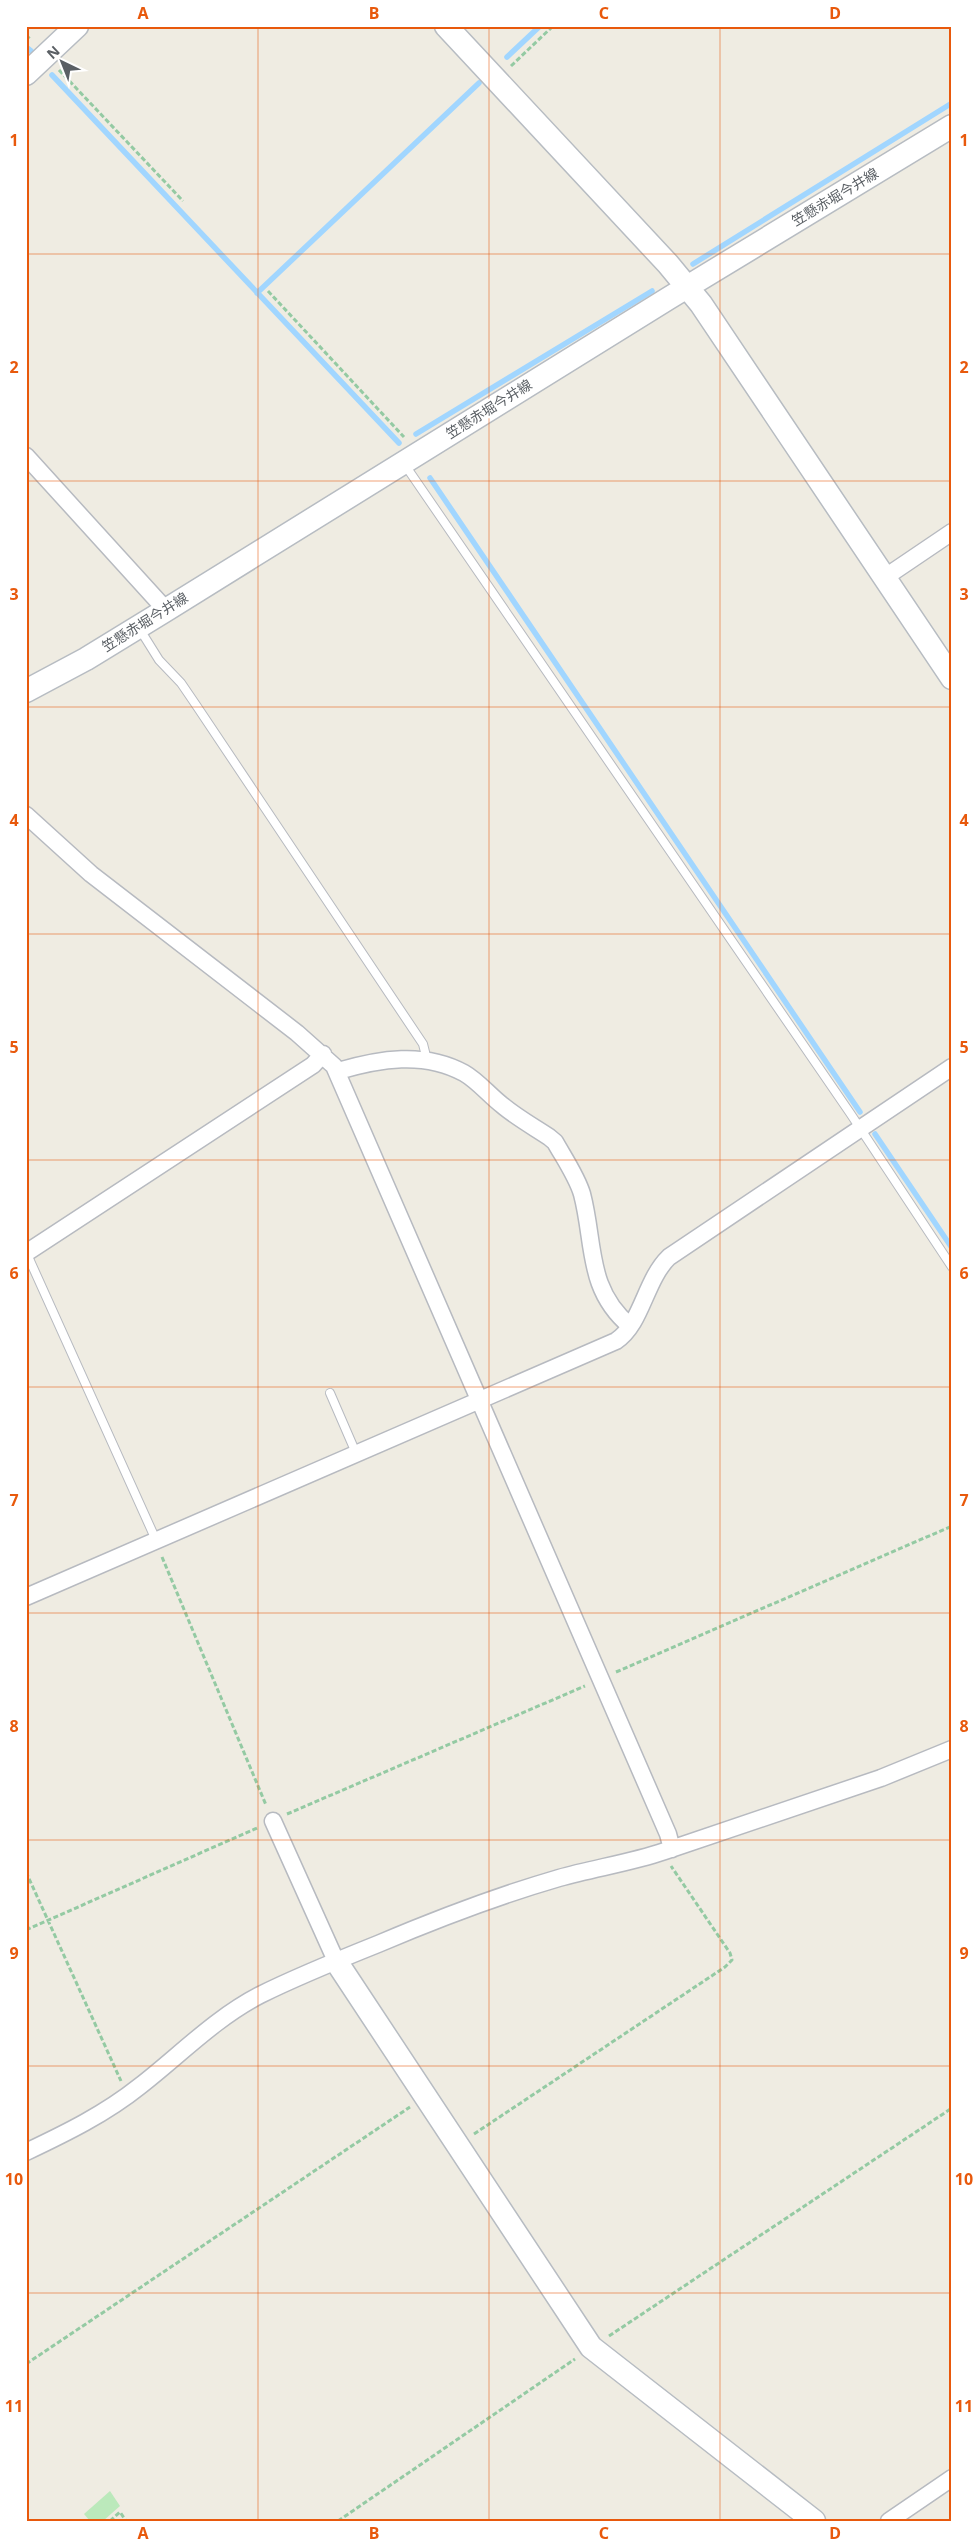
<svg xmlns="http://www.w3.org/2000/svg" width="978" height="2547" viewBox="0 0 978 2547" font-family="'Noto Sans','Noto Sans JP',sans-serif">
<rect width="100%" height="100%" fill="#efece2"/>
<path fill="#bbe9bb" d="M110,2491L120,2506L103,2521H90L84,2514Z"/>
<g fill="none" stroke-linecap="round" stroke-linejoin="round">
<path stroke="#a1d6ff" stroke-width="5.5" d="M26,47L31,51
M507,57L540,26
M52,75L399,443
M693,264L952,103
M257,293L479,83
M416,434L652,291
M430,478L860,1112
M875,1134L952,1248"/>
<defs>
<path id="lane" d="M405,465L850,1113L952,1267
M139,628L159,660L181,683L196,705L423,1044L427,1060
M26,1252L156,1540
M330,1393L356,1453"/>
<path id="street" d="M26,456L166,610
M884,578L952,532
M26,815L91,874L297,1033L334,1066L668,1834L672,1849
M338,1071C379,1059 424,1051 464,1073C478,1081 489,1095 502,1105C516,1117 534,1127 549,1137L555,1142C564,1158 577,1177 582,1194C595,1243 586,1289 630,1326
M26,1253L313,1065L323,1054
M26,1597L616,1341C642,1324 645,1280 669,1257L952,1067
M273,1821L336,1961
M26,2152C66,2133 105,2114 140,2086C180,2055 214,2019 260,1995C298,1976 338,1960 378,1944C437,1919 497,1896 559,1878C594,1868 630,1863 665,1851L881,1778L952,1749
M889,2521L952,2478"/>
<path id="secondary" d="M446,26L668,264L701,304L952,678
M26,74L77,26
M26,691L86,659L166,610L669,298L952,126
M336,1961L591,2347L814,2521"/>
</defs>
<use href="#lane" stroke="#b7bac0" stroke-width="10"/>
<use href="#street" stroke="#b7bac0" stroke-width="19"/>
<use href="#secondary" stroke="#b7bcc2" stroke-width="25"/>
<path stroke="#94caa3" stroke-width="3" stroke-dasharray="5 2.5" stroke-linecap="butt" d="M26,35L31,40
M511,66L553,26
M59,70L183,201
M268,291L404,437
M162,1557L266,1805
M616,1672L952,1526
M287,1814L585,1686
M26,1872L121,2081
M26,1930L257,1828
M474,2134L725,1967L732,1960L730,1953L671,1866
M609,2336L952,2108
M26,2364L410,2107
M110,2521L120,2512L126,2521
M338,2521L575,2359"/>
<use href="#lane" stroke="#fff" stroke-width="8"/>
<use href="#street" stroke="#fff" stroke-width="16"/>
<use href="#secondary" stroke="#fff" stroke-width="22"/>
</g>
<path fill="none" stroke="#e8590c" stroke-width="1" stroke-opacity="0.55" d="M258,26V2521M489,26V2521M720,26V2521M26,254H952M26,481H952M26,707H952M26,934H952M26,1160H952M26,1387H952M26,1613H952M26,1840H952M26,2066H952M26,2293H952"/>
<g text-anchor="middle" stroke-width="5" stroke-linejoin="round" paint-order="stroke">
<g font-size="14" fill="#5a5f64" stroke="#fff">
<text transform="translate(835 197) rotate(-31)" y="5">笠懸赤堀今井線</text>
<text transform="translate(489 409) rotate(-32)" y="5">笠懸赤堀今井線</text>
<text transform="translate(145 622) rotate(-32)" y="5">笠懸赤堀今井線</text>
</g>
</g>
<rect width="978" height="2547" fill="none" stroke="#ffffff" stroke-width="55"/>
<g transform="translate(62 62) rotate(317)" stroke="#ffffff" stroke-width="4" paint-order="stroke">
<path d="M0-4L9 19L0 12L-9 19Z" fill="#5a5f64"/>
<text y="-8" font-size="14" font-weight="bold" text-anchor="middle" fill="#5a5f64">N</text>
</g>
<rect x="28" y="28" width="922" height="2492" fill="none" stroke="#e8590c" stroke-width="2"/>
<g font-size="16" text-anchor="middle" font-weight="bold" fill="#e8590c">
<text x="143" y="19">A</text>
<text x="374" y="19">B</text>
<text x="604" y="19">C</text>
<text x="835" y="19">D</text>
<text x="14" y="146">1</text>
<text x="964" y="146">1</text>
<text x="14" y="373">2</text>
<text x="964" y="373">2</text>
<text x="14" y="600">3</text>
<text x="964" y="600">3</text>
<text x="14" y="826">4</text>
<text x="964" y="826">4</text>
<text x="14" y="1053">5</text>
<text x="964" y="1053">5</text>
<text x="14" y="1279">6</text>
<text x="964" y="1279">6</text>
<text x="14" y="1506">7</text>
<text x="964" y="1506">7</text>
<text x="14" y="1732">8</text>
<text x="964" y="1732">8</text>
<text x="14" y="1959">9</text>
<text x="964" y="1959">9</text>
<text x="14" y="2185">10</text>
<text x="964" y="2185">10</text>
<text x="14" y="2412">11</text>
<text x="964" y="2412">11</text>
<text x="143" y="2539">A</text>
<text x="374" y="2539">B</text>
<text x="604" y="2539">C</text>
<text x="835" y="2539">D</text>
</g>
</svg>
